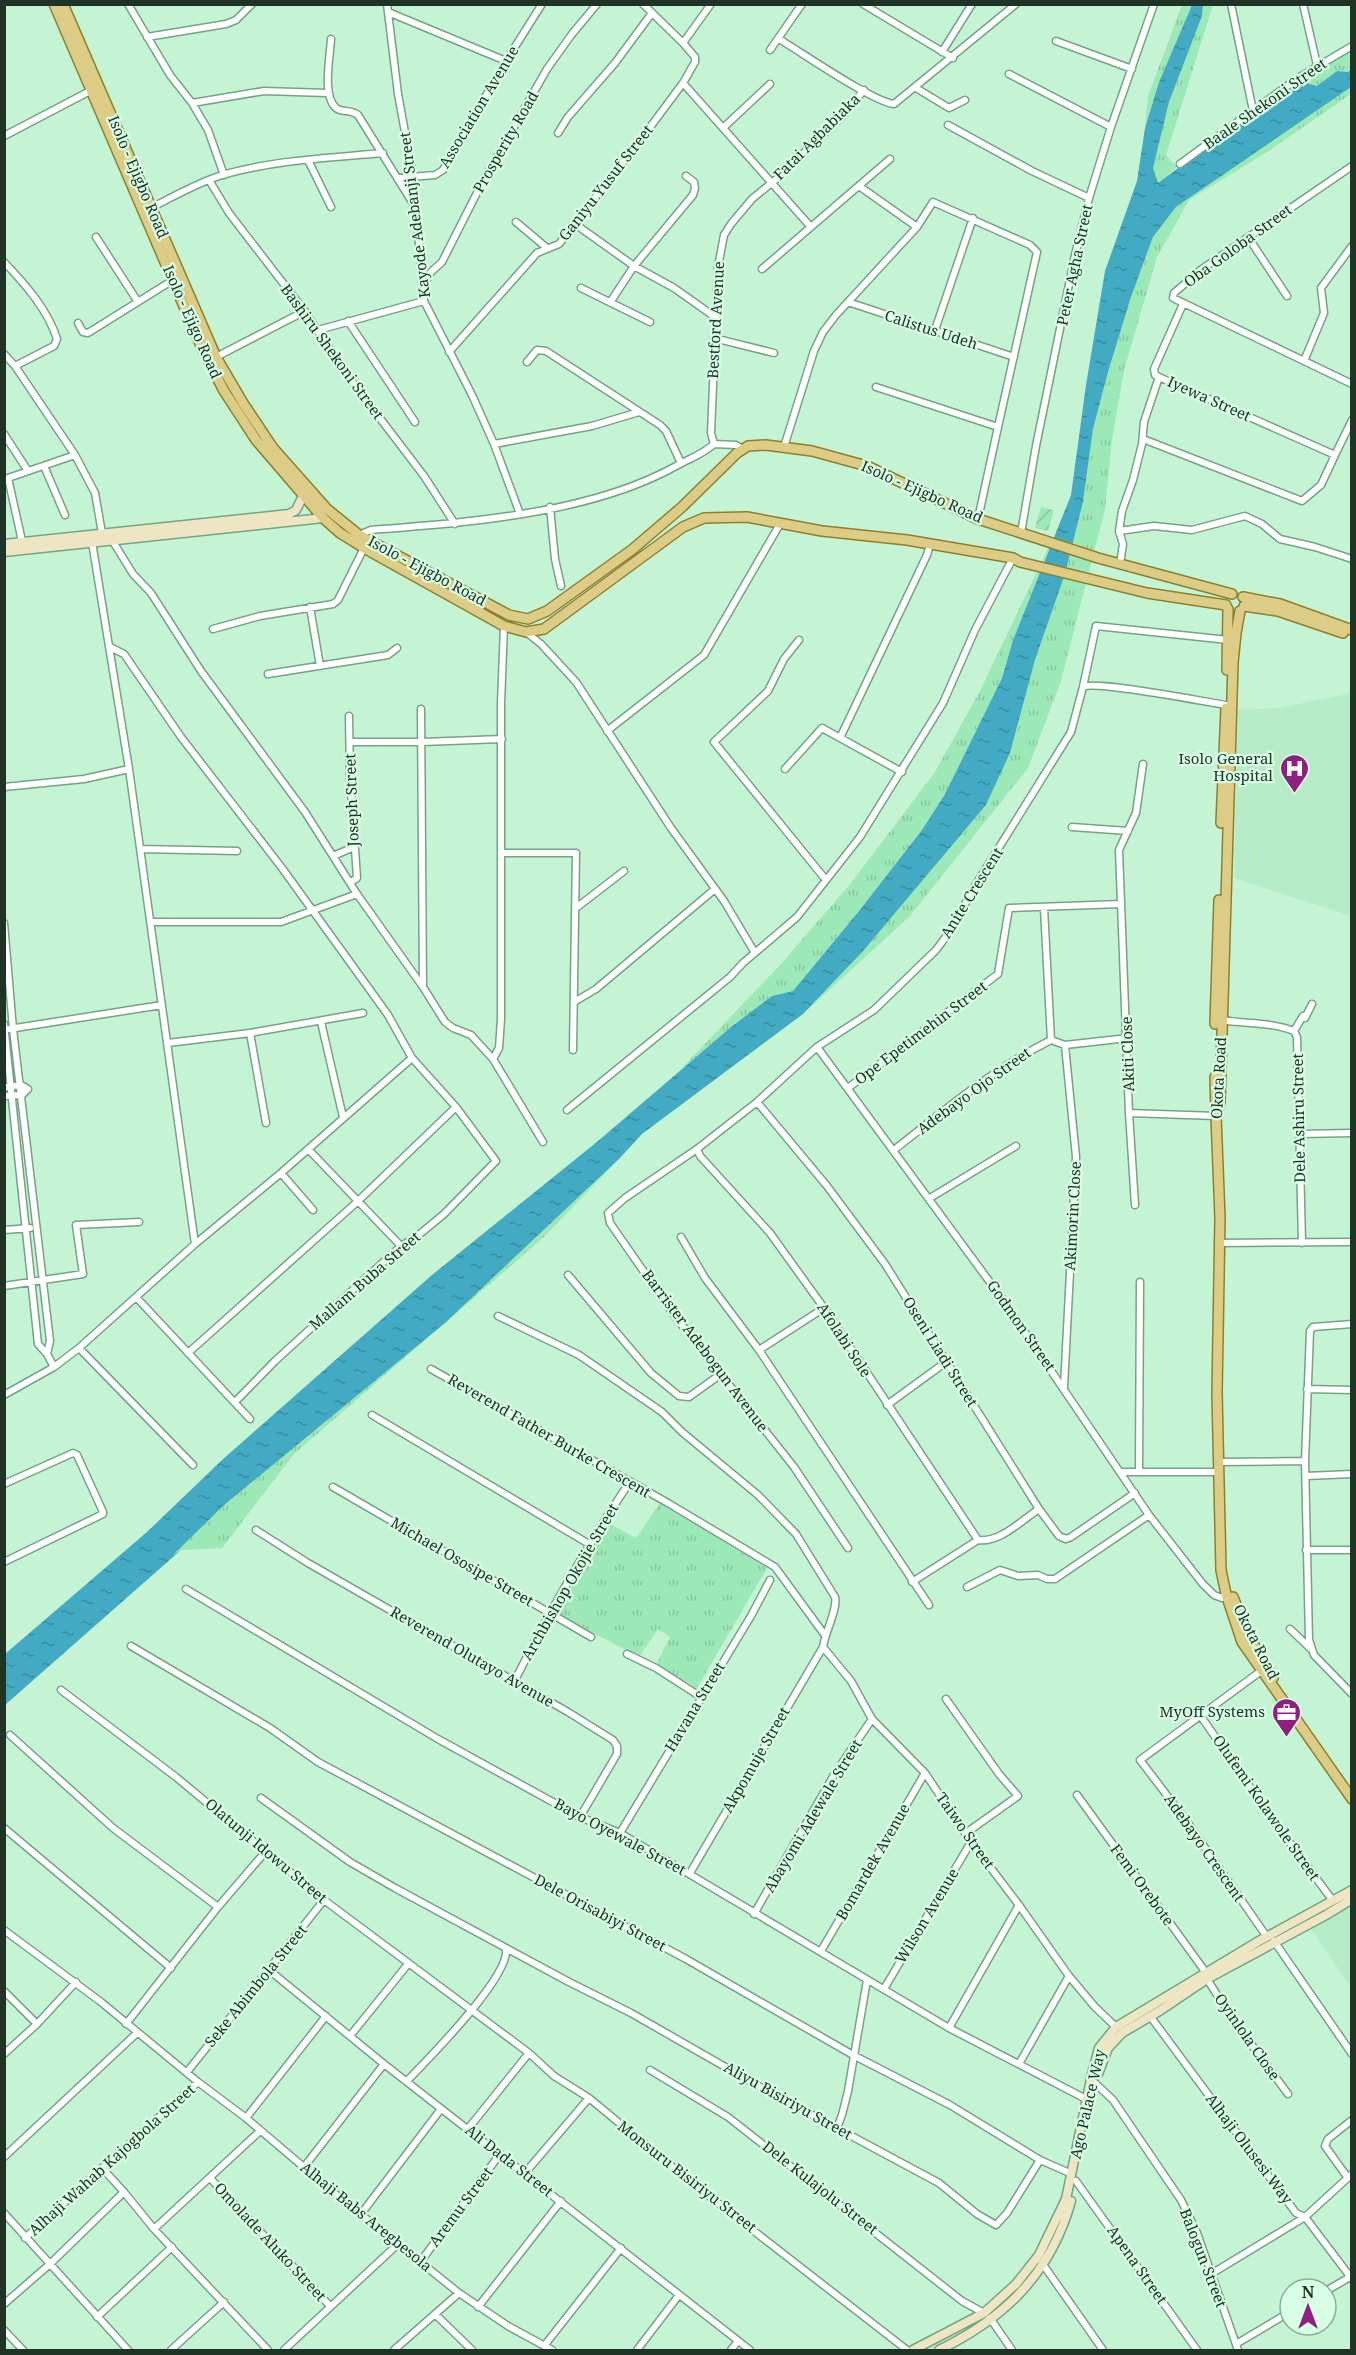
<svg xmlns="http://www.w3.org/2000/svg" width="1356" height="2355" viewBox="0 0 1356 2355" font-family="'Noto Serif',serif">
<defs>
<pattern id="grass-tufts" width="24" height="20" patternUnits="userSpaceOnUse" patternTransform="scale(1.5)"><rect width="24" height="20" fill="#9ce8b7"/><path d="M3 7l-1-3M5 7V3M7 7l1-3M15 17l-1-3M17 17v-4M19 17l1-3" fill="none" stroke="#86c79d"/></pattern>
<pattern id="garden-furrows" width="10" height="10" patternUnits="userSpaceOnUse" patternTransform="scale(1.5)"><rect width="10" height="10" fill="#9ce8b7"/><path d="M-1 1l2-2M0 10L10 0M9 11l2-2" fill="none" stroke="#86c79d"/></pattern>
<pattern id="water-ripples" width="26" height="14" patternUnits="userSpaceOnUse" patternTransform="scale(1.5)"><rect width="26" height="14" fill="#42abc3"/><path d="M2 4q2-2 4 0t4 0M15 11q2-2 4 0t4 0" fill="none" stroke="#378c9e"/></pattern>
</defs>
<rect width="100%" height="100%" fill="#c4f4d4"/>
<path fill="#b5ecc7" d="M1351,693H1352L1351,916L1234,878L1238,710L1279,708Z
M1351,1885V1987L1304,1919Z"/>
<path fill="url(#grass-tufts)" d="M1182,5H1192L1159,82L1145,128L1148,96Z
M1203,5H1213L1166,155L1177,167L1157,184L1153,168L1169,102L1202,16Z
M1351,43V69L1348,72L1337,71L1317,86L1296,80Z
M1351,85V94L1267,152L1189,200L1157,257L1124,370L1112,440L1105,509L1061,681L1028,768L910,916L803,1014L864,950L986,805L1010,753L1035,660L1065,574L1083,502L1093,429L1108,372L1131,297L1153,237L1176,207Z
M1054,536L1013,640L1002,678L945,794L922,830L859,911L793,991L772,996L680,1070L781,964L851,883L935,772L981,689Z
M619,1159L544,1237L294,1454L222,1548L181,1550L168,1559L223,1506L445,1323Z
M660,1503L767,1568L697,1688L656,1665L670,1637L658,1629L639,1657L567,1619L558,1611L608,1523L636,1538Z"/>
<path fill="url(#garden-furrows)" d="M1041,507L1054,510L1048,531L1035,528Z"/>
<path fill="url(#water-ripples)" d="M1192,5H1203L1202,16L1169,102L1153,168L1158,183L1296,80L1317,86L1337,71L1348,72L1351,69V87L1176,207L1153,237L1131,297L1108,372L1093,429L1083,502L1065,574L1035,660L1010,753L986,805L864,950L803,1014L642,1134L619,1159L445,1323L223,1506L172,1556L181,1550L5,1705V1654L147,1532L222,1460L432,1275L598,1141L730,1028L772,996L793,991L859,911L922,830L945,794L1002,678L1013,640L1071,495L1086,385L1105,271L1137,181L1145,128L1159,82Z"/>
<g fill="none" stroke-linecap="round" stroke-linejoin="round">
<defs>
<path id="street" d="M128,4L170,75L192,103L208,130L224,175
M387,4L398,94L413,176L424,301L472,395L494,444L520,514
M863,4L953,58
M1231,4L1253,111
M1303,4L1317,65
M388,12L506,61
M147,37L226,24L236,20L252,4
M331,39C330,57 322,96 336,108C342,113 350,109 358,115L414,205
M779,39C801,52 873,102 894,104L1016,4
M1056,41L1132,69
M683,43L711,4
M770,50L802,4
M942,52L972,4
M1009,74L1111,127
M683,83L810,226
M916,88L949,108L965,100
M192,103L264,91L327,93
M948,125L1032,171L1089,198
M723,128L770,84
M558,133L568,117L615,63L652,13
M4,136L92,90
M308,160L331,207
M1180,164L1298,78L1352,46
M1352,166L1202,269L1174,293L1173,298L1352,384
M398,178L435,175L443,170L506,61L542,4
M209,180L229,213L303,309L347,375L424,476L455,524
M859,186L917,227
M151,208C174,196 197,183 222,175C274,160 329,158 383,153
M516,222L547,248
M575,224L634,266L674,288L715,317
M96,237L138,302
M1248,237L1287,296
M4,262C25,284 48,310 57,339L54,346L15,366
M762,269L890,159
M424,284L431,272L442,262L483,181L547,69L572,34L597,4
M581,288L650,322
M611,301L634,266L693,195L695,188L694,182L686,176
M848,302L1014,357
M348,321L415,422
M78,323L83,332L88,333L173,280
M318,330L424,301
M935,330L973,218
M714,338L774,353
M449,352L537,253L559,244L648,130L683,83L695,62V57L683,43L643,4
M4,354L15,366L75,455L95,493L102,533
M216,357L305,311
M1304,361L1324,313L1321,288L1352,246
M527,362L537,350L546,351L660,425L666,431L681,463
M1159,377L1155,375L1154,369L1183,304
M876,387L998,427L978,519
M4,434L28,471
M1143,439L1302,501L1321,485L1335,455
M494,444L592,426L639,412
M784,447L814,351L823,332L836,315L917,227L933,202L1030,245L1037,252L998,427
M742,449L736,445L714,444L711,433L718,267L724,235L731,224L752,199L780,176L845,113L864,90
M44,466L65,515
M550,507L555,559L561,586
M1119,531L1154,526L1192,530L1245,516L1262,524L1280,539L1315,547L1352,559
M1021,533L1036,446L1075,255L1089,198L1111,127L1154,4
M359,535L371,530C470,522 591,514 678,465C691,458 703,454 714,444
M112,540L133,574L151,593L201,671L305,812L357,894L423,987L445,1022L453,1028L471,1035L493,1059L543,1142
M22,541L8,478L75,455
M92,542L129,769L195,1244
M1120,564L1123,544L1119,531L1122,511L1133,480L1142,444L1144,422L1159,377L1335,455L1352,420
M310,607L320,666
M213,629L260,616L333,604L338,600L364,548
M526,632L541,644L576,682L671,828L724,901L755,953
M799,640L784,659L768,691L714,742L826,880
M110,647L124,654L181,737L282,868L388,1015L412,1058L456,1107L496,1161L444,1214L415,1238L401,1246L275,1361L235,1402
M268,674L388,655L397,648
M1083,687L1096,626L1228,640
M421,709L423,987
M349,716L350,776L357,878L351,882
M607,731L704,655L780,524
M840,738L927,555L930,544
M351,742H422L502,739
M785,769L822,728L902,772
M4,787L84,779L129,769
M1072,827L1128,831
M140,849L237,851
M501,853H576L573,1050
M333,856L354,847
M576,908L624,871
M1044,908L1051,1040
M151,922H281L357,894
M4,923L13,1029L50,1341L47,1354
M574,1002L596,989L715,889
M1221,1020C1246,1024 1271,1022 1294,1031L1297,1037L1302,1243
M321,1022L343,1117
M4,1024L38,1344L47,1354L54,1367
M9,1029L162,1005
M1294,1031L1303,1016L1305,1018L1312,1004
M250,1033L266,1123
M168,1043L250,1033L363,1013
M817,1047L1003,1300L1149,1515L1202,1583L1214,1595L1222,1598L1226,1594
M493,1059L499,1048L501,1019V703L504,626
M4,1087L21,1085L28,1089L22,1095L4,1096
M848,1088L998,974L1009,908L1121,904
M757,1102L827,1186L885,1264L1039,1509L1059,1536L1066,1539L1071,1537L1135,1493
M567,1110L730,977L743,963L797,917L860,837L943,703L975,630L1013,558
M1129,1113L1216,1116
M1299,1134L1352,1133
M308,1149L401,1246
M697,1149L700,1156L770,1233L824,1308L978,1540
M894,1150C945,1110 993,1069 1051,1040L1065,1045L1128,1038
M281,1173L313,1210
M930,1198L1016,1146
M1135,1205L1129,1113L1119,850L1136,813L1143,764
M4,1230L30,1228
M681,1237L705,1278L759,1350L824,1308
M1218,1243L1352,1242
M568,1275L651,1373L679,1396L689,1397L721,1374
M4,1286L83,1274L76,1225L139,1222
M136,1297L250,1419
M498,1316L579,1355L662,1412L682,1432L758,1495L796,1534L835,1597C838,1609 825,1632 823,1647L851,1681L872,1719L925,1773L971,1842L1019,1905L1069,1976L1095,2007L1116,2027
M1352,1324L1313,1327L1310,1331L1305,1461L1309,1640L1314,1655L1352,1694
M79,1348L193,1465
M759,1350L929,1605
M188,1353L357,1202L456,1107
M431,1369L668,1503L775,1567L824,1634
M1064,1387L1076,1157L1065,1045
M1307,1389L1352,1390
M4,1395L54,1367L79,1348L195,1244L281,1173L412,1058
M887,1405L946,1362
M372,1415L589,1544
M1218,1462L1305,1461
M1139,1471L1140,1282
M1122,1472H1218
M1306,1476L1352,1474
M4,1484L73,1453L77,1455L103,1512V1514L4,1562
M333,1487L591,1637
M256,1530L308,1563L568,1712L613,1740L617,1746V1754L580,1817
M848,1548L794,1467L674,1315L610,1223L608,1213L625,1198L697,1149L757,1102L817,1047L874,1010L936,950L951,930L975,886L1071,732L1083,687C1095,680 1205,702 1226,705
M1306,1550H1352
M912,1582L978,1540C1000,1543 1022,1520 1039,1509
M967,1587L1000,1570L1018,1576L1038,1575L1047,1579H1055L1149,1515
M186,1589L438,1739L580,1817L620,1833L949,2028L1086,2099
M1290,1629L1310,1648
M131,1646L270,1728L318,1762L686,1959L853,2055L950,2105L1040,2160L1072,2174
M627,1654L656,1668L701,1697
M1261,1671L1140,1760L1185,1819L1267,1937
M514,1682C549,1613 586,1547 629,1483
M61,1690L176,1777L324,1900L529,2053L554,2076L589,2098L687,2179L907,2350
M946,1699L999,1774L1018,1796L966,1833
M1200,1715L1270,1816L1333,1901
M10,1735L113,1828L218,1907
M1077,1795L1207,1974
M261,1798L350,1862L395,1888L569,1982L631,2013L762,2088L939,2183L977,2214L996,2225L1007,2213L1040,2160
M4,1828L171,1968
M620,1833L751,1616L770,1580
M690,1873L823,1647
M754,1914L834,1775L872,1719
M4,1930L101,2002L198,2082L246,2118L333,2192L459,2293L508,2326L552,2350
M1274,1941L1352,2054
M821,1951L925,1773
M269,1970L384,2064L750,2350
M1207,1979L1231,2017L1288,2094
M884,1989L971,1842
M4,1991L37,2024
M1150,2016L1296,2213L1305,2217L1352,2279
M126,2024L218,1907L266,1851
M949,2028L1019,1905
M350,2036L408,1964
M4,2054L37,2024L76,1982
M1019,2064L1069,1976
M650,2070L728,2117L962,2301L984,2313
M187,2072L324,1900
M407,2081C428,2059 510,1977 506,1949
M1095,2083L1113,2100L1181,2200L1197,2233L1238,2350
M246,2118L326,2016
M837,2128L842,2115L848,2091L867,1980
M467,2130L529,2053
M4,2157L137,2033
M304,2167L384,2064
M102,2168L124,2192
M525,2173L589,2098
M210,2178L330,2306
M1348,2178L1325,2146L1328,2139L1352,2120
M1076,2181L1197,2350
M4,2213L128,2350
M361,2214L441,2109
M154,2229L260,2131
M25,2238L198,2082
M421,2261L500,2154
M1042,2263L1103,2350
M1211,2274L1305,2217L1352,2174
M1326,2291L1350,2277
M4,2304L50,2264L124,2192L154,2229L268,2350
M478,2307L561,2201
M435,2314L472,2350
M97,2317L172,2247
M990,2318L1012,2350
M4,2330L23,2350
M1236,2344L1290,2312
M544,2346L621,2248
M171,2350L224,2302
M284,2350L398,2244
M394,2350L459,2293
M637,2350L679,2295
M731,2350L738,2341"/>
<path id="secondary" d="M4,544L289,514L296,510L303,496
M4,552L323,518
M1098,2074L1108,2048L1122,2033L1161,2010L1207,1979L1326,1915L1352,1899
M913,2350L984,2313L1016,2284L1039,2255L1066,2199L1092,2074L1099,2048L1116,2027L1259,1941L1352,1890
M939,2350C1005,2318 1051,2273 1071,2201"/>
<path id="primary" d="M54,4L201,346L224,391L256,440L323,518L340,533L364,548L504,626L526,632L544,629L683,527L704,518L747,517L822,531L907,540L1013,558L1020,562L1147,593L1226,605
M63,4L216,357L243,403L273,448L327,509L359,535L509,615L528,619L547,611L633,549L682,507L737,453L748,446L766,445L812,451L867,466L978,519L1098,558L1232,594
M1243,597L1280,604L1352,630
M1244,606L1278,611L1343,633
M1240,611L1236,633L1233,663L1220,1102L1216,1116L1220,1218L1217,1393L1221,1570L1226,1594L1242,1642L1352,1799
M1227,670L1228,609
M1221,823L1226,708
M1215,1024L1219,900
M1215,1077L1216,1114
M1233,1597L1247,1633L1273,1678"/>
</defs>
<use href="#street" stroke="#75a385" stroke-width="9"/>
<use href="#secondary" stroke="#75a385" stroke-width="11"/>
<use href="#primary" stroke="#8c802f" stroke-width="12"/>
<use href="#street" stroke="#fff" stroke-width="6"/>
<use href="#secondary" stroke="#eee6c2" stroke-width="8"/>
<use href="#primary" stroke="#ddcc85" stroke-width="9"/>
</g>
<defs>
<symbol id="hospital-pin" viewBox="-11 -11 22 30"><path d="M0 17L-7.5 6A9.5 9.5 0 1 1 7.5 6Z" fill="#911f7f" stroke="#d8ffe5"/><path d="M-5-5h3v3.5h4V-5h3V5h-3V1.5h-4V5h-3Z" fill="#fff"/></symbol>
<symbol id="office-pin" viewBox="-11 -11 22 30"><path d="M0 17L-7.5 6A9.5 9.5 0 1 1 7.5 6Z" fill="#911f7f" stroke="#d8ffe5"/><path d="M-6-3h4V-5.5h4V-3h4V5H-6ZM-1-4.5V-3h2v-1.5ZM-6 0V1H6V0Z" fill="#fff"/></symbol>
</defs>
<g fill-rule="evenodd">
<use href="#hospital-pin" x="1278" y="752" width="33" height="45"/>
<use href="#office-pin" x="1270" y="1696" width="33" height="45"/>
</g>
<g text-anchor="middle" stroke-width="4.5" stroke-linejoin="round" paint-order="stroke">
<g font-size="15" fill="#203327" stroke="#d8ffe5">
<text transform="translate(1265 104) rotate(-35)" y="5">Baale Shekoni Street</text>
<text transform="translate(479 107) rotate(-59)" y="5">Association Avenue</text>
<text transform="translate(817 137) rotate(-45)" y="5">Fatai Agbabiaka</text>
<text transform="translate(506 142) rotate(-60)" y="5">Prosperity Road</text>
<text transform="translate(138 177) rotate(67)" y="5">Isolo - Ejigbo Road</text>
<text transform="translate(606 183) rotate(-52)" y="5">Ganiyu Yusuf Street</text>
<text transform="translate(415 215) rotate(-97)" y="5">Kayode Adebanji Street</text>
<text transform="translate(1238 246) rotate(-36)" y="5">Oba Goloba Street</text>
<text transform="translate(1075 265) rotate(-78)" y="5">Peter Agha Street</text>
<text transform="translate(716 320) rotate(-87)" y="5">Bestford Avenue</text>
<text transform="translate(192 322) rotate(66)" y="5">Isolo - Ejigo Road</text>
<text transform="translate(931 330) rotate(18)" y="5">Calistus Udeh</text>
<text transform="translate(332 352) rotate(54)" y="5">Bashiru Shekoni Street</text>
<text transform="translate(1209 399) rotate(24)" y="5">Iyewa Street</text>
<text transform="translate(922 492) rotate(24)" y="5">Isolo - Ejigbo Road</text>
<text transform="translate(427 571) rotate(28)" y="5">Isolo - Ejigbo Road</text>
<text transform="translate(352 800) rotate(-92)" y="5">Joseph Street</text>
<text transform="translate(972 893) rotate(-58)" y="5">Anite Crescent</text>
<text transform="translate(921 1033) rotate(-37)" y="5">Ope Epetimehin Street</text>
<text transform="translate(1128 1054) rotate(-92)" y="5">Akiti Close</text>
<text transform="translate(1219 1078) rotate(-87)" y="5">Okota Road</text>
<text transform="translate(974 1091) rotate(-36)" y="5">Adebayo Ojo Street</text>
<text transform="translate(1299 1118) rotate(-91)" y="5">Dele Ashiru Street</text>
<text transform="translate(1073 1216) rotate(-87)" y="5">Akimorin Close</text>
<text transform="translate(365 1281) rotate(-41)" y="5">Mallam Buba Street</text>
<text transform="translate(1021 1326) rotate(55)" y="5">Godmon Street</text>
<text transform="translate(844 1340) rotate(57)" y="5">Afolabi Sole</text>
<text transform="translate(705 1351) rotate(53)" y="5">Barrister Adebogun Avenue</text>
<text transform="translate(940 1352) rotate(58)" y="5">Oseni Liadi Street</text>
<text transform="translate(549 1436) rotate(30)" y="5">Reverend Father Burke Crescent</text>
<text transform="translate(462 1562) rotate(30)" y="5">Michael Ososipe Street</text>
<text transform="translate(570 1582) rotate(-60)" y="5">Archbishop Okojie Street</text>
<text transform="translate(1256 1642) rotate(63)" y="5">Okota Road</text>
<text transform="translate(472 1657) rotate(30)" y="5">Reverend Olutayo Avenue</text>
<text transform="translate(695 1707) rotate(-59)" y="5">Havana Street</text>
<text transform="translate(756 1760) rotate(-60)" y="5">Akpomuje Street</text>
<text transform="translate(1266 1808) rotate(55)" y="5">Olufemi Kolawole Street</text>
<text transform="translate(813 1816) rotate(-59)" y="5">Abayomi Adewale Street</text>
<text transform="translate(965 1831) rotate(55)" y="5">Taiwo Street</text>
<text transform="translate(620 1837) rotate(28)" y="5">Bayo Oyewale Street</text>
<text transform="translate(1204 1848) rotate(55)" y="5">Adebayo Crescent</text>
<text transform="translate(266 1851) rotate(40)" y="5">Olatunji Idowu Street</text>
<text transform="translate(873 1862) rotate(-60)" y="5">Bomardek Avenue</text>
<text transform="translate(1142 1885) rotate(54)" y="5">Femi Orebote</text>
<text transform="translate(600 1913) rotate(28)" y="5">Dele Orisabiyi Street</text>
<text transform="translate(927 1916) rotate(-59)" y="5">Wilson Avenue</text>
<text transform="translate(256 1986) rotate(-51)" y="5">Seke Abimbola Street</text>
<text transform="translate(1247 2037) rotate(55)" y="5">Oyinlola Close</text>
<text transform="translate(788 2101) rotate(29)" y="5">Aliyu Bisiriyu Street</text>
<text transform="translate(1088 2104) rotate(-77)" y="5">Ago Palace Way</text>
<text transform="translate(1249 2149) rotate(53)" y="5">Alhaji Olusesi Way</text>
<text transform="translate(112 2160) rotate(-42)" y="5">Alhaji Wahab Kajogbola Street</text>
<text transform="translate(509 2161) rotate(38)" y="5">Ali Dada Street</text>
<text transform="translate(687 2177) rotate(38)" y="5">Monsuru Bisiriyu Street</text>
<text transform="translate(820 2188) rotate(38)" y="5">Dele Kulajolu Street</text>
<text transform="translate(461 2207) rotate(-53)" y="5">Aremu Street</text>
<text transform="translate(366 2217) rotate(39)" y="5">Alhaji Babs Aregbesola</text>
<text transform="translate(270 2242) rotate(47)" y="5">Omolade Aluko Street</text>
<text transform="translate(1203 2258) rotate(69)" y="5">Balogun Street</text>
<text transform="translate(1137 2265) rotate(55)" y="5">Apena Street</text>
</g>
<g font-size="15" fill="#203327" stroke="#d8ffe5" text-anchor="end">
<text x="1273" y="764">Isolo General<tspan x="1273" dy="17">Hospital</tspan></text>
<text x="1265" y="1717">MyOff Systems</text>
</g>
</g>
<rect width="1356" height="2355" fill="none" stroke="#203327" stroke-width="12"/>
<g transform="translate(1308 2307)"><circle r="28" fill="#d8ffe5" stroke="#8ead99" stroke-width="1.5"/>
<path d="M0-4.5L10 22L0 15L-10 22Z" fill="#911f7f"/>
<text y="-9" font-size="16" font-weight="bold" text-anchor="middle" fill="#203327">N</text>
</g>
</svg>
